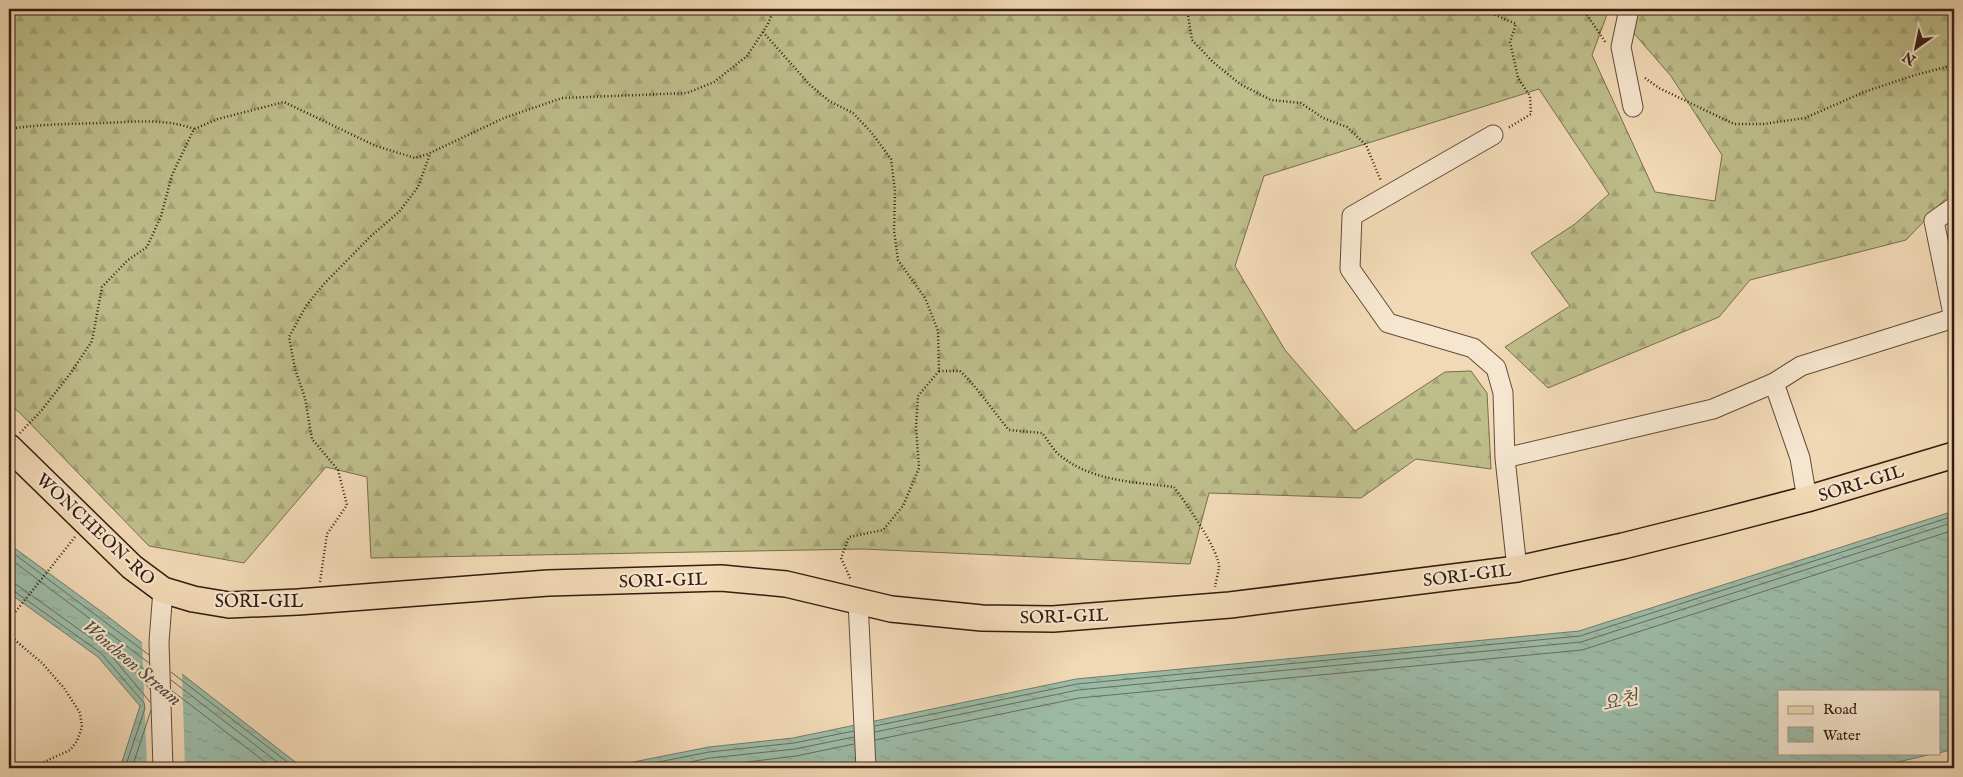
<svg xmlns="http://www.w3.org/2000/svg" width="1963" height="777" viewBox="0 0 1963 777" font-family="'IM FELL English','Noto Serif KR',serif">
<defs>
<pattern id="forest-firs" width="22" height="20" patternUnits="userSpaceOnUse" patternTransform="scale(1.25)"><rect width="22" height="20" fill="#bebe8b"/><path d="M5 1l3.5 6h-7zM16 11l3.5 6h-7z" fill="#a4a377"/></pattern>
<pattern id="water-ripples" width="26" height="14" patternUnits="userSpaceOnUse" patternTransform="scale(1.25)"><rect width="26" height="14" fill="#9cbba7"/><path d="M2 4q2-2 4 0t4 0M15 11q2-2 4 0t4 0" fill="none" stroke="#87a08f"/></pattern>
</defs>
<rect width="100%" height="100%" fill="#f1d9b5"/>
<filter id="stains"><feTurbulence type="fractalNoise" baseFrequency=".004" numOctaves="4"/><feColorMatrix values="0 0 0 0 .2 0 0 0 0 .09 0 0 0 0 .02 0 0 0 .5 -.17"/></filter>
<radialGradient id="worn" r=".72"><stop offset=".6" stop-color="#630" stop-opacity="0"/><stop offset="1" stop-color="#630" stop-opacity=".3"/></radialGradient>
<path fill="url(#forest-firs)" stroke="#796d4e" d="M9,9H1609L1592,55L1655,192L1715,201L1722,155L1671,76L1631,30L1638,9H1954V190L1906,240L1750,280L1719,317L1548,388L1505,347L1570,306L1531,253L1575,224L1609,194L1539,89L1264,176L1235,266L1285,350L1355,431L1445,372L1471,371L1487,393L1491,469L1416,459L1361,498L1209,493L1190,564L863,549L371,558L367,477L326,467L244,563L149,546L20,413L9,404Z"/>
<path fill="url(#water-ripples)" stroke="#727b6b" d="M1954,511V749L1939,753V691H1779V753H1936L1873,768H603L709,747L793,738L1076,679L1579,631Z
M9,544L106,615L303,768H120L140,706L98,657L9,593Z"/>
<path fill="#f1d9b5" d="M142,640L182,671L185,768H147Z"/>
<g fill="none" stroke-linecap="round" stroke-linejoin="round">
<path stroke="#686c5c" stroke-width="1" d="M9,550L149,655
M9,558L149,663
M9,583L17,585L105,648L150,702
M9,589L14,591L101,653L144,703L145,708L125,768
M171,672L295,768
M149,673L129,657L125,658L126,661L150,689
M171,680L285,768
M171,690L273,768
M875,726L1077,684L1580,636L1954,516
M875,732L1078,690L1581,642L1954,522
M875,740L1079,698L1582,650L1954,530
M132,768L151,710
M628,768L709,752L794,743L854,731
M660,768L710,758L795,749L854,737
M698,768L796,756L854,744"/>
<defs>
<path id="minor" d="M1629,9L1621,47L1633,107
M1493,135L1352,216L1350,269L1388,323L1473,348L1496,368L1503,393L1505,458
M1954,207L1934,221L1954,319
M1774,383L1800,458L1807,499
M1517,569L1505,458L1713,409L1774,383L1801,366L1954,318
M858,601L866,768
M163,768L159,642L163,590"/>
<path id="major" d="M9,447L132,567L163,590L193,599L229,605L298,602L548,583L721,578L786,584L891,609L982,618L1053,619L1230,605L1517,569L1623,546L1715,523L1807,499L1954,455"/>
</defs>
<use href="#minor" stroke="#634b3a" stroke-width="21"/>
<use href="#major" stroke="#341c11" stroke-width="28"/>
<path stroke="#341c11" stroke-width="2.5" stroke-dasharray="1 2.5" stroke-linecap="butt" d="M1187,9L1192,40L1213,62L1240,84L1271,100L1301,103L1323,118L1347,127L1366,145L1381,181
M1482,9L1516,24L1510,42L1518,78L1530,96L1531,114L1508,128
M1583,9L1606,43
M763,32L810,85L829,101L853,113L871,132L891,159L895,191L894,230L898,260L925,298L938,331L939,371L918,396L916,426L919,468L903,506L883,530L849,537L841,558L851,580
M1645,78L1659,88L1734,124H1764L1805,118L1864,92L1915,75L1954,65
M9,129C40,124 71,124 102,123C132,122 166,118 194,129
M939,371H960C979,389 992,410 1009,430L1042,433C1048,440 1054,452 1062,457C1095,482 1136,482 1174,487C1185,502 1220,551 1219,568C1218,574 1216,581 1215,587
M20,433L41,411L70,374L92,341L102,287L128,260L147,247L161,216L172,175L194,129L218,119L284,102L376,146L415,158L428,154L504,118L562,98L687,93L714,82L747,56L768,24L774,9
M320,582L327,534L347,505L338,470L312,439L305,398L295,369L289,337L306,306L324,284L372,235L399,212L418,187L430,154
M9,620L75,537
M9,635L42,663L64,688L80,713L82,727L77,741L70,750L31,768"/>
<use href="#minor" stroke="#f6e6cf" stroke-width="19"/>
<use href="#major" stroke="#f1d9b5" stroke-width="25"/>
</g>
<g text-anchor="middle" stroke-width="4.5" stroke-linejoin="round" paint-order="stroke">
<g font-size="18" fill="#341c11" stroke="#f6e6cf">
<text transform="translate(1861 483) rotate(-17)" y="6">SORI-GIL</text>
<text transform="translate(96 529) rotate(43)" y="6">WONCHEON-RO</text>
<text transform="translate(1467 575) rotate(-7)" y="6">SORI-GIL</text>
<text transform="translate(663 580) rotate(-2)" y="6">SORI-GIL</text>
<text x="259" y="607">SORI-GIL</text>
<text transform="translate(1064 616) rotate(-2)" y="6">SORI-GIL</text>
</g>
<g font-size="19" font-style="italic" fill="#534c3e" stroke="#f6e6cf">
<text transform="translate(133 662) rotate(40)" y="7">Woncheon Stream</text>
<text transform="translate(1620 700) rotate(-12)" y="7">요천</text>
</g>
</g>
<rect width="1963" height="777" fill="none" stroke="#f1d9b5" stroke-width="30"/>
<rect x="10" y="10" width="1943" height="757" fill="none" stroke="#341c11" stroke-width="2.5"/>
<rect x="15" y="15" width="1933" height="747" fill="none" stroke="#341c11"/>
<rect x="1778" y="690" width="162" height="65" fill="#f6e6cf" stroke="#a89583"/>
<rect x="1788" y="706" width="25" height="8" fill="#f1d9b5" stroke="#a89583"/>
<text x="1823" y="714" font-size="15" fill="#341c11">Road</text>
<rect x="1788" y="727" width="25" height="15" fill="url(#water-ripples)" stroke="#a89583"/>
<text x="1823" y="740" font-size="15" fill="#341c11">Water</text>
<g transform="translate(1916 48) rotate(213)" stroke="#f6e6cf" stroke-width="4" paint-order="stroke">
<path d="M0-4L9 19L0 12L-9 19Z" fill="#341c11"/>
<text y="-8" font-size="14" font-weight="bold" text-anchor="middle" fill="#341c11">N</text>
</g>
<rect width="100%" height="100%" filter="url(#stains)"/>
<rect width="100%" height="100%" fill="url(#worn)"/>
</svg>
